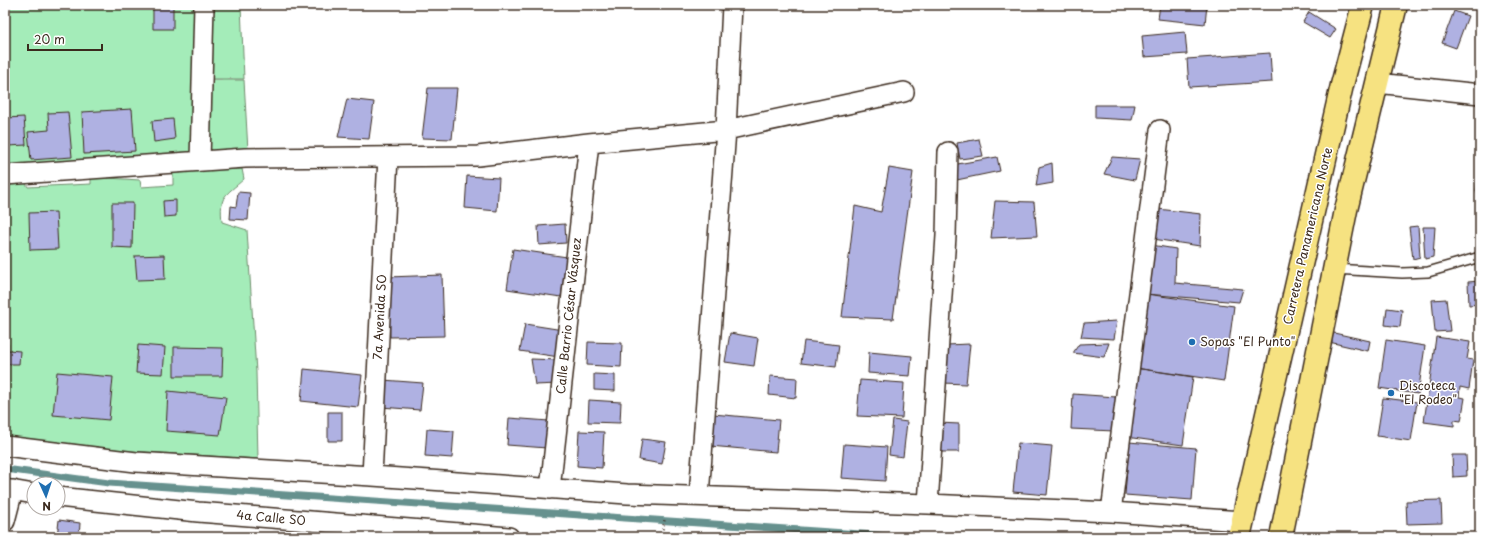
<svg xmlns="http://www.w3.org/2000/svg" width="1485" height="542" viewBox="0 0 1485 542" font-family="'Playpen Sans',sans-serif">
<rect width="100%" height="100%" fill="#fff"/>
<filter id="ink" filterUnits="userSpaceOnUse"><feTurbulence type="fractalNoise" baseFrequency=".025" numOctaves="2"/><feDisplacementMap in="SourceGraphic" scale="8" xChannelSelector="R" yChannelSelector="G"/><feConvolveMatrix kernelMatrix="1 2 1 2 8 2 1 2 1" color-interpolation-filters="sRGB"/></filter>
<g filter="url(#ink)">
<path fill="#a4ecb9" stroke="#708b6c" d="M5,5H194L191,153L5,167Z
M206,5H241L244,79H204Z
M207,80H244L248,151L205,153Z
M242,169L244,179C225,196 219,195 222,222L247,230L256,372L258,459L130,451L5,436V182L24,181L28,187L91,184V177L140,180L141,187L173,185V171Z"/>
<g fill="none" stroke-linecap="round" stroke-linejoin="round">
<path stroke="#66918e" stroke-width="7" d="M5,469L109,483L904,537"/>
</g>
<path fill="#afb1e2" stroke="#3b2a1e" d="M173,5V29H153V6Z
M1160,5H1207L1205,24L1158,19Z
M1454,11L1468,16L1456,48L1442,43Z
M1309,12L1336,29L1330,38L1303,22Z
M1185,32L1187,54L1144,57L1142,36Z
M1270,53L1272,82L1189,87L1187,59Z
M428,88H457L452,139L422,138Z
M347,99L374,102L369,139L338,137Z
M1095,105H1135L1132,120L1095,118Z
M132,109L135,151L84,154L82,112Z
M68,112L72,157L31,160L28,132L49,130L48,113Z
M24,117L26,145L8,146L6,118Z
M173,119L175,139L154,142L152,121Z
M979,139L983,156L960,159L957,143Z
M997,157L1000,171L952,181V165Z
M1112,157L1140,159L1135,180L1104,174Z
M1052,163L1053,183L1036,186L1039,167Z
M889,168L913,172L893,319L842,317L855,206L881,212Z
M1478,175H1480V193L1476,192Z
M467,176L499,178L497,211L465,208Z
M238,192L250,193L248,220L230,219L231,206L236,207Z
M176,200V216L164,217L163,201Z
M995,201L1034,202L1037,236L991,238Z
M112,203H133L132,248L112,247Z
M1158,209L1201,214L1200,246L1153,239Z
M56,212L58,249L30,250L29,213Z
M565,224L566,243L539,245L538,226Z
M1418,226L1420,257L1413,259L1409,227Z
M1423,227H1435L1433,257L1425,259Z
M1151,245L1176,249L1175,283L1243,289L1239,302L1146,294Z
M513,249L567,257L561,297L507,289Z
M164,255L165,279L137,280L135,256Z
M442,275L444,336L390,337L388,277Z
M1480,281V304L1469,305L1468,282Z
M1146,294L1234,306L1224,381L1135,368Z
M1446,299L1450,331L1435,332L1432,300Z
M1387,308L1402,310L1400,327L1385,325Z
M1117,321L1114,339L1081,337L1084,323Z
M525,324L563,330L559,357L520,351Z
M730,333L758,338L754,366L725,362Z
M1334,333L1370,341L1368,351L1329,342Z
M1436,337L1470,342L1467,359L1473,360L1469,389L1460,387L1459,397L1465,398L1461,421L1454,420V426L1424,422Z
M1386,340L1425,346L1418,394L1379,388Z
M804,341L839,345L836,367L801,363Z
M588,342L622,343L621,367L587,365Z
M1109,343L1104,357L1073,353L1079,344Z
M5,344H8V350L20,351L19,364H6L5,376Z
M970,344L966,384L943,383L946,345Z
M138,345L165,347L163,374L136,373Z
M174,347L223,348L222,376H174Z
M869,352L912,356L910,376L868,373Z
M531,359L559,360L558,384L535,385Z
M1135,368L1193,377L1183,445L1126,437Z
M304,369L362,375L358,407L301,401Z
M57,372L113,377L109,420L53,415Z
M594,374L615,375V391L594,390Z
M770,376L797,378L796,398L769,395Z
M383,380L423,383L420,410L381,407Z
M860,380L904,383L902,418L857,416Z
M168,391L226,397L220,435L166,431Z
M1073,394L1116,397L1114,431L1071,429Z
M1383,398L1417,402L1411,441L1377,436Z
M589,400L621,402L620,423L588,422Z
M328,412H342V441H328Z
M713,414L779,420L776,452L710,446Z
M509,418L549,421L547,448L507,445Z
M893,420L907,422L903,457L889,455Z
M939,423L959,424V452H939Z
M427,429L454,431L452,458L425,456Z
M579,431L604,432L602,468L577,466Z
M642,439L666,442L662,464L639,460Z
M1129,442L1196,448L1192,500L1125,495Z
M1018,443L1052,446L1047,495L1013,492Z
M844,444L887,447L885,481L841,478Z
M1452,455H1466L1467,476L1453,477Z
M1441,500L1442,523L1407,524L1406,501Z
M59,520L80,523L79,537H57Z"/>
<g fill="none" stroke-linecap="round" stroke-linejoin="round">
<defs>
<path id="service" d="M1334,269L1402,273L1428,272L1480,257"/>
<path id="minor" d="M1377,83L1480,94
M200,161L204,5
M5,175L245,158L478,156L589,143L726,130L904,92
M5,446L136,462L372,476L627,494L928,504L1111,512L1242,521
M372,476L388,157
M5,489L34,494
M550,489L589,143
M699,496L726,130L732,5
M58,497L198,512L509,537
M928,504L946,236L948,152
M1111,512L1160,130
M5,521L13,490"/>
<path id="trunk" d="M1239,537L1342,85L1363,5
M1281,537L1346,210L1396,5"/>
</defs>
<use href="#service" stroke="#3b2a1e" stroke-width="12"/>
<use href="#minor" stroke="#3b2a1e" stroke-width="22"/>
<use href="#trunk" stroke="#3b2a1e" stroke-width="25"/>
<path stroke="#3b2a1e" stroke-width="2.5" stroke-dasharray="1 3" stroke-linecap="butt" d="M661,537L665,518"/>
<use href="#service" stroke="#fff" stroke-width="9"/>
<use href="#minor" stroke="#fff" stroke-width="19"/>
<use href="#trunk" stroke="#f6e281" stroke-width="22"/>
</g>
</g>
<g fill="#1f6fb2" stroke="#fff" stroke-width="1.5">
<circle cx="1192" cy="342" r="4"/>
<circle cx="1391" cy="393" r="4"/>
</g>
<g text-anchor="middle" stroke-width="3" stroke-linejoin="round" paint-order="stroke">
<g font-size="12" fill="#3b2a1e" stroke="#fff">
<text transform="translate(1308 236) rotate(-77)" y="4">Carretera Panamericana Norte</text>
<text transform="translate(569 316) rotate(-84)" y="4">Calle Barrio César Vásquez</text>
<text transform="translate(380 317) rotate(-87)" y="4">7a Avenida SO</text>
<text transform="translate(271 518) rotate(5)" y="4">4a Calle SO</text>
</g>
<g font-size="12" fill="#3b2a1e" stroke="#fff" text-anchor="start">
<text x="1200" y="346">Sopas "El Punto"</text>
<text x="1399" y="390">Discoteca<tspan x="1399" dy="14">"El Rodeo"</tspan></text>
</g>
</g>
<rect width="1485" height="542" fill="none" stroke="#fff" stroke-width="20"/>
<rect x="10" y="10" width="1465" height="522" fill="none" stroke="#3b2a1e" stroke-width="1.5" filter="url(#ink)"/>
<g transform="translate(46 496) rotate(177)"><circle r="19" fill="#ffffff" stroke="#b1aaa5"/>
<path d="M0-3L7 15L0 10L-7 15Z" fill="#1f6fb2"/>
<text y="-6" font-size="11" font-weight="bold" text-anchor="middle" fill="#3b2a1e">N</text>
</g>
<path d="M28 44v6h74v-6" fill="none" stroke="#3b2a1e" stroke-width="2"/>
<text x="34" y="44" font-size="12" fill="#3b2a1e" stroke="#ffffff" stroke-width="3" paint-order="stroke">20 m</text>
</svg>
